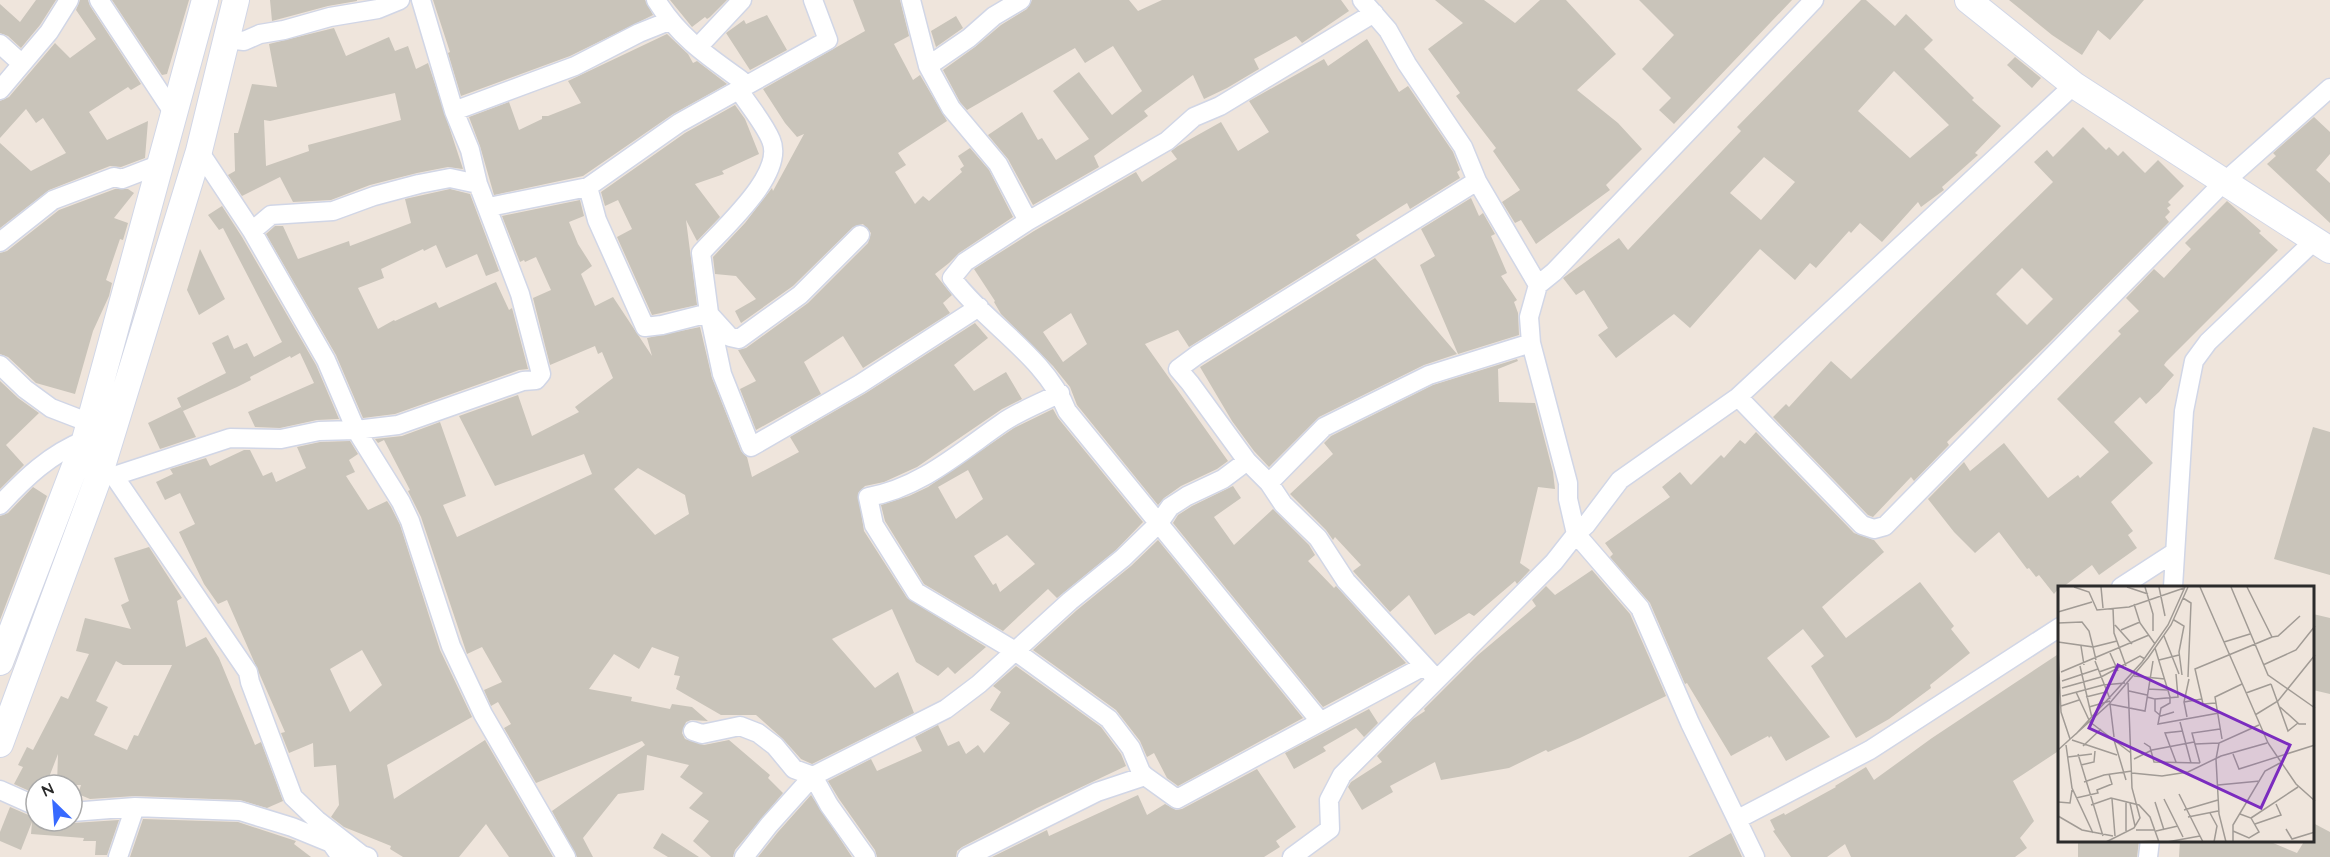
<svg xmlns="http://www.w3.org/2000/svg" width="2330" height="857" viewBox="0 0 2330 857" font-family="Quicksand,sans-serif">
<rect width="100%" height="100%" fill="#efe5dc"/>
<path fill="#c9c4ba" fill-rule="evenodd" d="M36,0H56L40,25L21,48L8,36L0,33V4L20,22Z
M80,0H88L90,6L141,84L131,90L128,87L89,112L107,140L148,121L145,158L121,167L110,166L49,190L0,228V143L31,171L66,153L43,118L36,123L26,109L0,138V101L9,97L55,43L70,58L96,39L76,10Z
M112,0H189L167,74L162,75Z
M270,0H357V1L328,6L272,21Z
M433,0H645L653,15L570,56L461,96L448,53L450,52Z
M670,0H727L710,17L707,19L705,17L692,27Z
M853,0H900L909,36L894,44L913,80L920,75L947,121L898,153L906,165L895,172L915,204L923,196L929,201L962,172L960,169L964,166L958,156L970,148L989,170L1013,217L959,253L949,263L935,274L952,295L943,303L950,313L863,368L843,336L804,362L821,394L756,430L740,389L756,381L738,350L746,348L808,303L868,243L871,233L863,224L853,227L793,286L741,323L735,311L756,299L736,276L715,274L713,257L745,223L772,188L773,191L804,134L797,137L785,123L763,89L865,31Z
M1032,0H1129L1138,11L1162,0H1341L1349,11L1302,43L1296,36L1254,59L1259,69L1227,88L1204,99L1193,75L1144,111L1148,116L1094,156L1099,167L1033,205L1008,159L988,135L1022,112L1038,140L1042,138L1056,160L1089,139L1053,91L1079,72L1112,115L1142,91L1113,46L1085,63L1075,48L967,110L960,102L943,70L975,47L1001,25L1027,9Z
M1435,0H1484L1515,23L1540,0H1566L1616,54L1577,90L1618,123L1642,149L1606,185L1610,190L1536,244L1521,220L1515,223L1502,202L1520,190L1493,151L1496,148L1456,96L1460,93L1428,49L1463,23Z
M1639,0H1792L1674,124L1659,110L1671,98L1642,69L1674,35Z
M1861,0H1866L1895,26L1906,14L1933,40L1924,49L1974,98L1972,100L2001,126L1975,153L1978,155L1942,187L1944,190L1921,207L1918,202L1882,242L1860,223L1851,233L1849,231L1816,268L1810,263L1795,280L1760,249L1690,328L1674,314L1616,358L1598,335L1608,328L1584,290L1576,295L1563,278L1619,238L1628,250L1741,131L1737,127ZM1894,71L1949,125L1910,158L1858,111ZM1764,157L1795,182L1761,220L1730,193Z
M2009,0H2144L2110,40L2098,30L2082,55L2052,35Z
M767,15L787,50L750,70L726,33L744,20L746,24Z
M956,16L963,28L936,47L931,31Z
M334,28L346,56L389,37L395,51L408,46L416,69L428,63L463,169L448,167L417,173L370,185L331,200L293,202L280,177L242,196L228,175L235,171L234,133H238L252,84L277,87L269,44ZM395,93L401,120L308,145L309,151L266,166L264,120L270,121Z
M667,34L688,54L693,63L697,61L727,84L673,114L583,176L494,195L480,146L469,117L509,102L519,130L542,119V116H548L581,103L568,81Z
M1367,39L1399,92L1408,86L1453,152L1460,170L1457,172L1460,178L1410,209L1407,203L1356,235L1360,240L1189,347L1178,330L1145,344L1228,461L1217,469L1181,486L1164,498L1158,505L1077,405L1070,387L1053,366L1001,314L994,302L995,301L974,269L1034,231L1136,172L1142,182L1177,159L1171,151L1178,146L1221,122L1238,151L1269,132L1249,101L1324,59L1328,66ZM1071,313L1087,344L1063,362L1043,332Z
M2015,57L2041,78L2032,88L2007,65Z
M735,105L745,119L759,154L722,171L724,174L695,184L720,217L697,241L686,220L697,305L652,315L617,237L632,229L618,200L605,206L601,192L685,133Z
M2314,117L2330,132V154L2316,170L2330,183V223L2267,164L2276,156L2273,153Z
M2083,127L2106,150L2109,147L2118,156L2123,151L2145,173L2158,160L2184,186L2168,202L2171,205L2167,208L2170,212L2165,217L2169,222L2050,342L1947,442L1949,445L1914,481L1911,477L1873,517L1868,515L1773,417L1786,404L1789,407L1831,361L1851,379L2053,182L2034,162L2047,150L2053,157ZM2022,268L2053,299L2027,325L1996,294Z
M115,189H128L134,193L114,218L128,223L123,240L120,239L106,280L112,283L109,296L93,331L75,394L36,383L8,357L0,354V253L7,251L59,210Z
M450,189L470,194L499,271L486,276L477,254L446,268L436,245L424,251L423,249L381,269L384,278L358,288L378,329L394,320L395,321L436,302L439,308L496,282L509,310L512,308L528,369L519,370L395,414L363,418L336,355L266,234L275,226H283L298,259L349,241L350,246L411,223L405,199Z
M1471,198L1479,216L1483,213L1495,234L1491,236L1507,273L1501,276L1517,300L1514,302L1518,313L1519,335L1458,354L1420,265L1435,256L1421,229Z
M580,200L584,216L569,222L578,244L592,266L581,274L595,306L613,297L652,356L647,338L700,327L712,378L741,451L747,457L752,477L799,452L790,437L866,393L975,323L988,338L954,365L974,391L1006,372L1022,399L1002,409L917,467L884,482L865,486L858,493L864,531L907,598L986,647L955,674L948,667L938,676L916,662L892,609L832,639L875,688L898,672L914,713L812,764L801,759L783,739L756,715H721L676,689L680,676L674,675L679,657L652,647L639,669L614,654L589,689L632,697L631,701L670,709L672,704L692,707L708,721L691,720L686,722L682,733L685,739L704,745L729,740L770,775L768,778L783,793L735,850L733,857H711L693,841L709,821L689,808L703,793L680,777L689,765L647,755L644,790L618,794L583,838L593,857H577L552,811L645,745L642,741L536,783L504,728L511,724L498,702L491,706L484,690L502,682L482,647L467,654L421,517L408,491L410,490L384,440L378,443L375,439L402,436L440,422L466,496L443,505L457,537L592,474L584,454L495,486L459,416L518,395L532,436L579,412L575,407L613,378L602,352L598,354L595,346L550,365L533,298L551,290L536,257L525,262L524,260L520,262L502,216ZM638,468L685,495L689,514L655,535L614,489Z
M2227,201L2261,231L2259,233L2278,250L2166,362L2164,365L2174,375L2159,392L2146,404L2140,397L2114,422L2153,463L2111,502L2133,531L2128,535L2137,548L2099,575L2092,565L2063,587H2060L2054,594L2039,575L2036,577L2029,568L2027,569L1999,532L1975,553L1954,532L1928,499L1964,462L1970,471L2004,443L2048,498L2078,475L2080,478L2109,452L2057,399L2121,334L2118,331L2139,311L2126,298L2154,269L2164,278L2191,249L2185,243Z
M222,206L242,237L316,365L339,419L317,420L280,428L255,427L248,412L314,383L300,353L291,358L290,356L250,377L251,380L237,387L183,411L177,398L226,373L212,343L228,335L234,349L247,343L254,357L282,342L223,228L219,230L208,215Z
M200,249L225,299L199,315L187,290Z
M1375,258L1457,354L1424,365L1319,417L1269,467L1254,451L1232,421L1200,367Z
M1517,359L1518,361L1498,369L1499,402L1535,403L1553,472L1555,489L1538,487L1520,563L1530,570L1517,584L1515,581L1474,616L1469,613L1435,635L1409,595L1390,612L1353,571L1361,565L1335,537L1333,540L1326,530L1290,494L1333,454L1324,443L1331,436L1433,385Z
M0,381L18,398L39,413L6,445L24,465L0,489Z
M181,407L196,437L160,449L148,423Z
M1053,409L1058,418L1143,522L1116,550L1057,598L1048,589L1003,631L924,584L885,521L881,505L909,496L928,487L1014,428ZM968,470L983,499L956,519L938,487ZM1007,535L1035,564L1000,592L996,583L993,585L974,556Z
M2313,427L2330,432V575L2274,559Z
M1756,432L1854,533L1874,540L1884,552L1822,607L1846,638L1920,582L1954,626L1951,629L1970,653L1930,685L1931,688L1889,719L1856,738L1811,666L1824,656L1803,629L1767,658L1830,737L1786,761L1771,736L1769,738L1768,736L1731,756L1687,683L1685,684L1650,603L1610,557L1613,554L1605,543L1670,497L1662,487L1680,472L1691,485L1721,455L1724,458L1740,440L1745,444Z
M350,441L358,454L349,460L355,472L346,476L368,510L387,501L391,507L400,525L440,650L472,717L387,765L394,799L485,740L553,857H509L486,824L459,857H403L390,849L391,846L344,827L331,817L339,805L336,765L314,767L313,743L289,753L281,733L285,732L227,600L218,604L204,584L179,532L195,524L180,493L165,500L156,482L173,474L170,469L206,458L210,466L244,450H250L263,476L272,472L276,482L306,468L297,447L320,442ZM362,650L382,685L350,712L330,669Z
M1233,486L1241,498L1214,517L1234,545L1273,509L1309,545L1315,555L1308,561L1334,588L1336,586L1406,663L1323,707L1173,523L1178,515L1192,506Z
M33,487L47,496L0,620V516L8,513Z
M1158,540L1303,718L1178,786L1167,778L1154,753L1147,757L1140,741L1116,710L1033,650L1077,610L1131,566Z
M149,547L182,598L177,601L186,647L206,637L219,658L255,745L261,742L283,801L267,808L240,800L135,796L90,799L78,794L81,785H57L58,754L46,785H36V794L14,784L23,767L18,765L27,747L33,750L61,696L68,699L89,654L76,651L85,618L131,629L121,605L129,601L114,558ZM116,661L123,665H172L138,736L134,735L127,750L94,735L108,707L96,701Z
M1592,570L1630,614L1666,696L1580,738L1548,752L1546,750L1509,768L1441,780L1435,762L1390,786L1393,792L1362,810L1348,787L1351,782L1382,762L1377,756L1413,719L1425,711L1424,709L1478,655L1536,606L1532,600L1546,586L1555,595Z
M2313,614L2330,618V694L2313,690Z
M2060,653V750L2013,781L2034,821L2020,838L2027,848L2015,857H1851L1845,844L1827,857H1791L1773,831L1775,830L1770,820L1784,813L1785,815L1836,787L1835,786L1866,767L1874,780L1932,738Z
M1016,666L1101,727L1121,754L1126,766L1037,808L962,847L957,851L956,857H877L875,850L839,799L828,781L871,759L877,771L922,751L915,737L938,725L948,746L959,741L966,754L978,745L984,753L1010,723L990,710L1001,692L993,686Z
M1369,709L1378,723L1364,737L1356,728L1323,747L1326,751L1294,769L1285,753Z
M1257,769L1296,827L1276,841L1280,847L1264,857H992L1047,830L1049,836L1138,795L1147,815L1165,804L1176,810L1182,809Z
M811,795L852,857H758L778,832Z
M10,807L33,817L32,821H66L73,823L119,820L107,855H95L96,841H83L84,838L31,834L32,822L21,850L0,841V832Z
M143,819L238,822L296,841L294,844L311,857H130Z
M2313,823L2330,832V857H2179L2180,840H2266L2297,853L2305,840H2313Z
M662,833L699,857H668L653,848Z
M1731,833L1742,857H1688Z
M2078,840H2139L2137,857H2078Z"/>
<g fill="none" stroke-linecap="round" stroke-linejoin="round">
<defs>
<path id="street" d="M99,0L173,112
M656,0C679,37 706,55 741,80L739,90C749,106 764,123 771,140C786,174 722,229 701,253L709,313L722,374L751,447L860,384L979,307
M911,0L928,66L951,108L998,164L1028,221
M1362,0L1388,30L1407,64L1463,147L1477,181L1538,285
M226,39L244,41L260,34L284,30L330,17L378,9L400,0
M0,44L21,63
M698,47L742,0
M928,66L969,38L994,16L1021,0
M0,90L49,32L69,0
M454,111L575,66L639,33L669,21
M199,151L252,231L326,360L356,430L401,502L410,521L451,646L483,714L566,857
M588,187L679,123L828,40L813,0
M489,207L588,187L597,220L645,327L662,325L709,313
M252,231L271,215L333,211L374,196L419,184L450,178L478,184
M0,242L53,200L114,177L122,179L161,164
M710,315L730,337L739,339L800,295L860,235
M0,365L25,389L51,408L90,423
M1060,393C1041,403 1019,411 1002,423C960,452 920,488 868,497L874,525L916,592L1015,651L1109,719L1131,748L1141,772L1145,776L1177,799L1424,666
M1738,397L1862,525L1874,529L1885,526L2223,183L2330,88
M99,476H114L230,438L281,439L319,431L356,430L398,425L523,381L536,380L541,374L520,294L478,184L470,150L454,111L421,0
M114,476L248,672L250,682L293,797L317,820L362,855L368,857
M1269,483L1324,427L1429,375L1531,343
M0,505C25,478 50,454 85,440
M2121,587L2175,552
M2173,587L2184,411L2194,361L2208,342L2314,241
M1431,673L1346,581L1318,538L1283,504L1269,483L1247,461L1190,383L1178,369L1197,355L1477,181
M1320,721L1067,411C1046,357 985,323 952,278L965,262L1028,221L1167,141L1194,117L1220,106L1374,13
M693,731L702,734L740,726L758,733L775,746L794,769L813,776L829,805L866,857
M0,790L36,806
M72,812L135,807L240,811L292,827L331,843L341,857
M1738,819L1870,750L2060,627
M118,857L135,807
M744,857L769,825L813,776L946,709L979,684L1070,601L1123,558L1159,523L1170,507L1187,496L1223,479L1247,461
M967,857L1097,792L1145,776
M1292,857L1330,829L1329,800L1342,775L1554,562L1576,534L1586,525L1620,480L1738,397L2074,85
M1755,857L1690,723L1640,608L1576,534L1568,499V483L1531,343L1529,317L1538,285L1554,272L1814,0
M2148,857L2150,840"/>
<path id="secondary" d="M1968,0L2074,85L2330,250
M0,662L85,440L205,0
M0,744L99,476L199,151L236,0"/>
</defs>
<use href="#street" stroke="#d1d6e6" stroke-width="21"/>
<use href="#secondary" stroke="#d1d6e6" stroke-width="28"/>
<use href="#street" stroke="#fff" stroke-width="18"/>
<use href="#secondary" stroke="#fff" stroke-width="26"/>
</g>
<g transform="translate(2058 586)">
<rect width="256" height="256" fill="#efe5dc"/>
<path fill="none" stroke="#a19b95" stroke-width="1.5" d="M16,1L31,6L39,24L71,21L126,2M43,1L45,22M69,1L90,8M87,1L95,28V45M101,1L107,30M142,1L210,157L238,198L257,215M173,1L210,89L257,122M125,12L133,17L130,91M76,18L82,37L97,58M55,22L56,47L68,80M0,26L34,16M116,34L126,40L121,66L124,89M0,37L24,36L31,45L35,61L59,55M57,39L74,58M63,44L82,36M106,50L121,88M214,51L220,50L242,30M0,56L35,61L38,74M166,56L192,48M23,60L26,79M97,62L112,111V117L103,122L100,138L161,127M0,67L3,126L12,153M52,67L60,85M101,74L121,69M37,75L52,113M205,79L238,64L257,40M22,80L34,132M3,86L91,49M41,86L58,80M76,90L107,93M43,91L82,70L87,73M4,95L40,83M213,98L230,145L240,137M45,99L67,97M4,102L43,91M90,103L109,104M71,105L89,109M18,106L31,134M188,107L213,98M4,110L45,99M28,111L48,106M89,111L97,113V125L103,130L116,126M97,113L120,111L118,88M126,116L144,113M158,117L145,118L137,83L214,51L189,1M51,118L87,125L95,75M52,118L56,151M3,120L21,114M31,121L52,115M222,121L241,138H248M197,129L220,115L257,69M129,131L126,116L131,93M32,136L73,167M122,136L133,177M18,148L84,76L110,39L127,1M164,153L157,111L184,98M14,154L59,169M56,154L68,194M86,157L92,161L96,176L142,177M137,158L161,157M8,159L14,202L35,247M25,160L43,143M0,164L51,118L90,72L113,39L130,1M20,168L45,250M175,168L181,183L257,159M10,171L34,168M76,173L94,164L136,156M118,176L107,147L125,145M142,177L134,147L162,143M23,179L36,176L37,165M74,187L104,190L130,186L163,170L209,157M26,196L46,189L74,185M160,199L202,195M121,208L145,256M18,212L40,207L39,204L54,198L51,188M54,213L57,250M106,213L125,251M0,216L12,217L14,204M97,216L106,244M72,217L77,240M33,219L53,212L81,219L92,231L101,256M126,224L160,214M152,227L159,240L156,256M0,230L24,244L55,250M130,231L160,225M193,232L240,201M197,238L223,229L218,218M228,243L234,253L257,246M78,244H97M68,245V216M98,245L120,240M175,245L191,252L201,246L193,232L182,228M48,256L76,242L82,232L74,202L70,97M78,256L101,255M109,256L142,250M168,256L161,228L158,173L161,157L201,139M175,256V239L207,185L222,177"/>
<path fill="#7b2cbf" fill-opacity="0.15" stroke="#7b2cbf" stroke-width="3" d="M60,79L232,159L203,222L31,142Z"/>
<rect width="256" height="256" fill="none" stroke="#2b2b2b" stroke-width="3"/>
</g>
<g transform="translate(54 803) rotate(335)"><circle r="28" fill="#ffffff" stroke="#aaaaaa" stroke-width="1.5"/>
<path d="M0-4.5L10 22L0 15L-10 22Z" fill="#386aff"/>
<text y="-9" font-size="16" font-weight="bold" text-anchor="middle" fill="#2b2b2b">N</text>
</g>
</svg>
